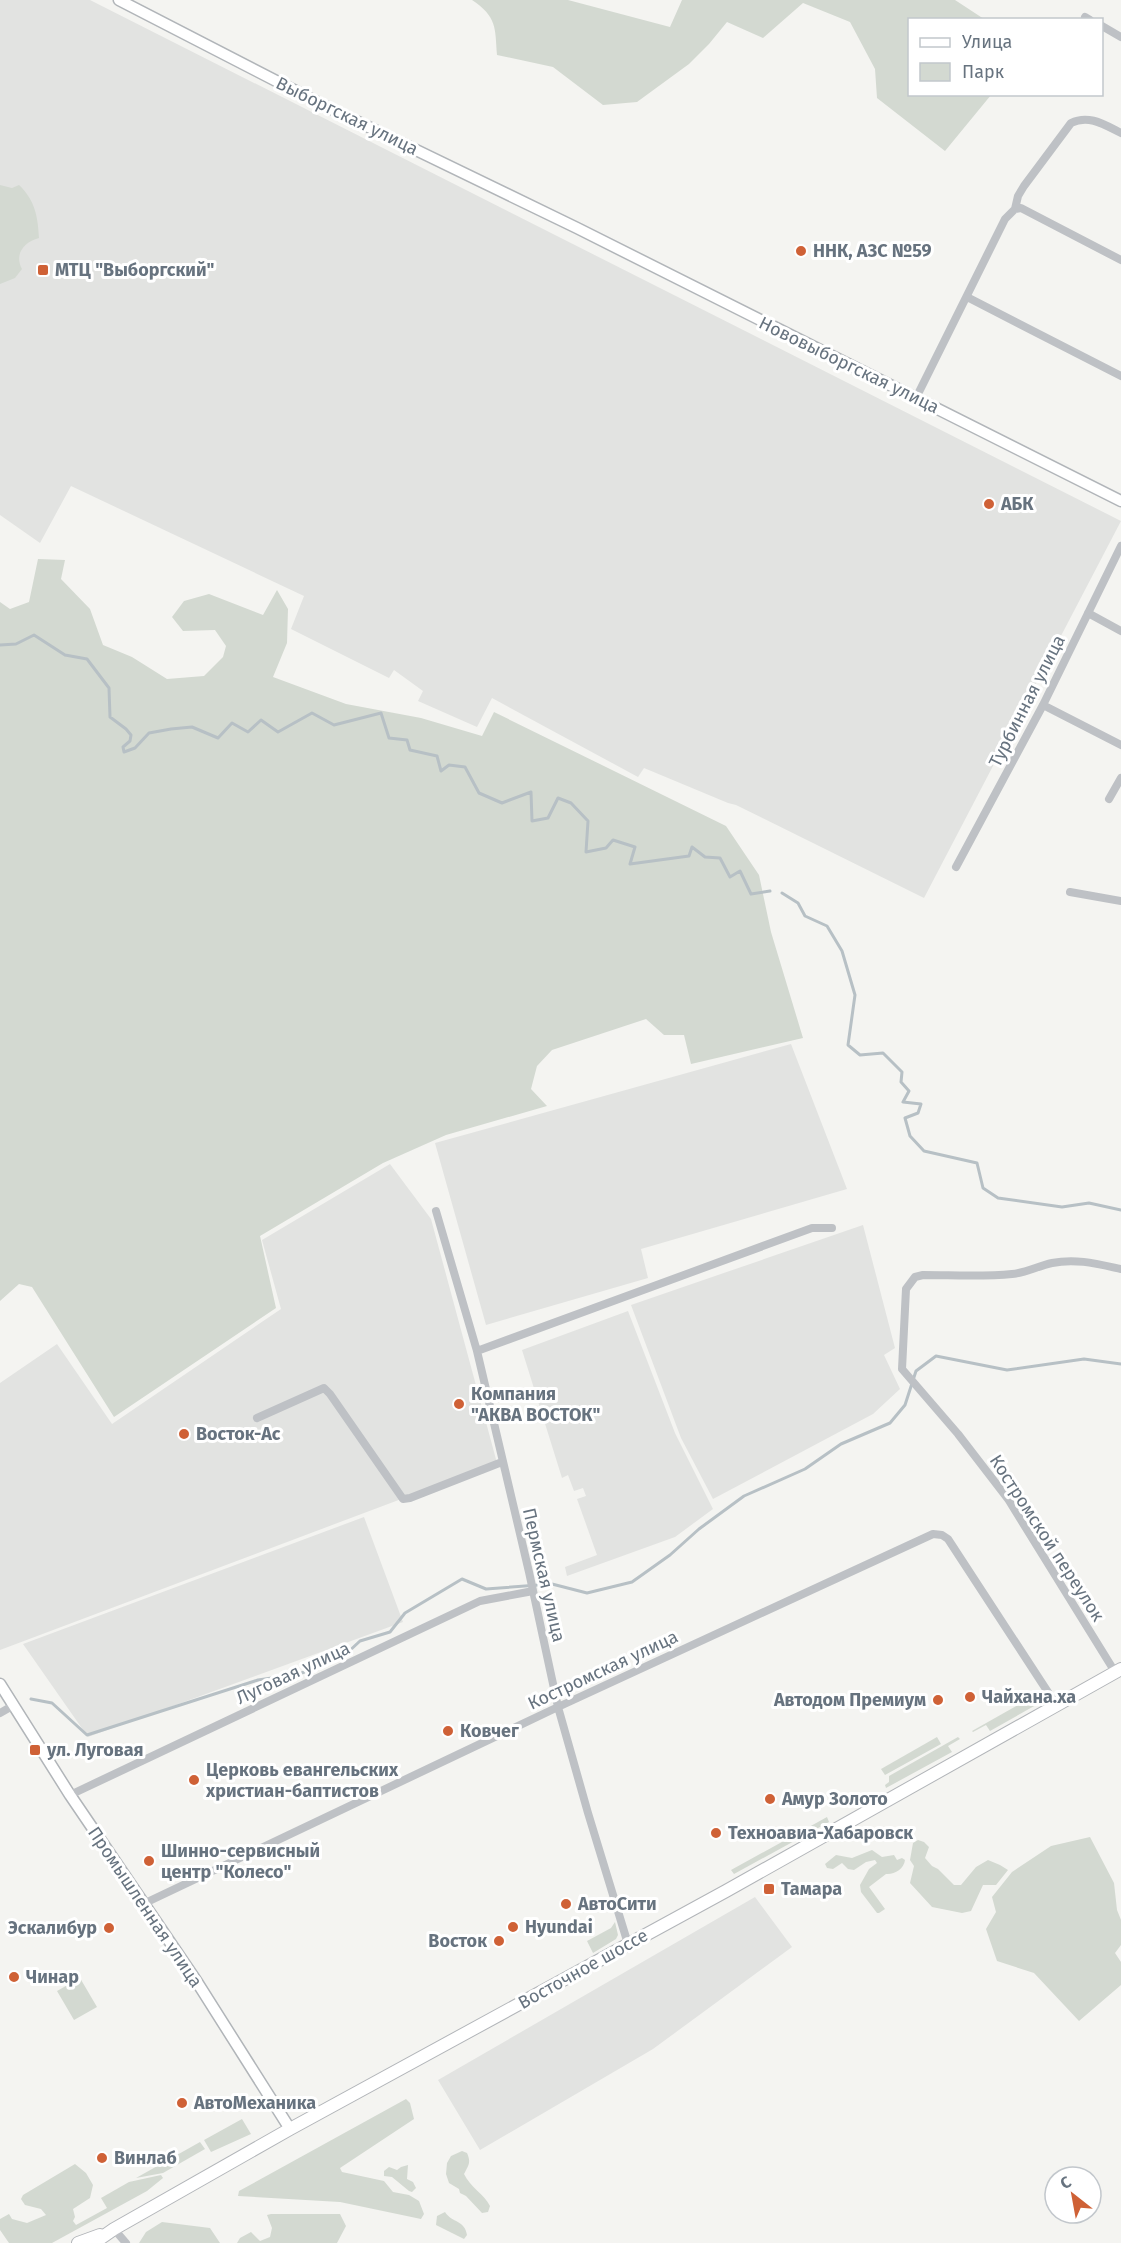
<svg xmlns="http://www.w3.org/2000/svg" width="1121" height="2243" viewBox="0 0 1121 2243" font-family="'Fira Sans',sans-serif">
<rect width="100%" height="100%" fill="#f4f4f1"/>
<path fill="#e2e3e1" d="M0,0H90L1121,521L924,898L736,805L728,803L644,768L638,777L492,698L477,727L418,701L423,691L394,670L389,678L291,629L304,596L71,486L40,543L0,515Z
M791,1044L847,1189L641,1249L648,1278L486,1325L435,1143Z
M390,1164L431,1219L497,1463L0,1650V1383L57,1344L112,1424L281,1309L262,1240Z
M863,1225L895,1348L884,1355L900,1389L873,1414L713,1499L681,1438L631,1305Z
M628,1311L675,1433L713,1509L675,1537L567,1576L565,1567L597,1555L577,1499L586,1496L583,1488L574,1491L568,1475L562,1478L522,1350Z
M364,1517L403,1622L88,1737L23,1644Z
M755,1897L792,1947L653,2049L480,2150L438,2080Z"/>
<path fill="#d3d9d1" d="M472,0H568L670,27L682,0H955L984,19L910,20V94L991,95L945,151L877,98L875,69L850,22L803,3L763,38L727,22L709,44L689,64L637,102L603,105L553,67L497,55C495,27 497,17 472,0Z
M0,185L12,188L19,185C35,200 38,217 39,238C24,242 14,254 22,269L15,278L0,284Z
M38,559L65,560L61,579L90,609L103,645L132,657L167,679L204,676L223,657L226,646L215,630L183,631L172,617L184,601L209,594L263,615L277,590L288,609L287,643L273,677L346,704L421,718L482,736L494,712L726,826L759,875L771,932L803,1038L691,1064L684,1035H664L646,1019L552,1050L537,1066L531,1089L547,1106L446,1135L383,1163L260,1236L276,1308L114,1417L32,1287L19,1284L0,1301V602L10,609L29,602Z
M1043,1691V1701L990,1731L986,1725L973,1732L972,1731Z
M937,1737L941,1744L885,1775L881,1769Z
M958,1737L960,1739L948,1746L952,1752L886,1788L885,1785L889,1782V1776Z
M827,1817L829,1822L734,1874L731,1870Z
M1090,1837L1114,1883L1117,1910L1121,1920V1945L1115,1953L1121,1962V1985L1079,2021L1034,1973L997,1961L986,1929L996,1912L992,1897L1012,1872L1051,1846Z
M918,1840L924,1842L929,1847L925,1858L932,1866L938,1869L954,1885H961L976,1867L988,1860L1000,1865L1008,1870L996,1885H983L971,1911L962,1913L932,1907L910,1883L914,1866L910,1860L913,1843Z
M872,1850L882,1857L894,1855L897,1860L902,1858L905,1860C904,1869 894,1875 886,1874L869,1887L885,1909L879,1913H877L861,1892L860,1885L869,1869L877,1863L875,1860L866,1862L854,1870L848,1869L842,1863L833,1869L827,1868L825,1864L836,1855L852,1858Z
M615,1922L618,1935L616,1939L593,1953L587,1941L611,1928Z
M80,1978L97,2007L74,2020L57,1991Z
M406,2099L410,2103L414,2119L340,2168L342,2172L384,2181L393,2192L409,2195L419,2201L424,2214L421,2219L340,2202L238,2196L239,2191Z
M242,2119L251,2134L211,2152L204,2140Z
M200,2142L205,2149L163,2173L136,2178Z
M462,2151L467,2153C471,2162 469,2165 464,2174C470,2187 484,2194 490,2206L488,2212L482,2213L466,2196L460,2193L459,2189L449,2183L446,2174L447,2163L451,2156Z
M75,2164L86,2173L93,2185L90,2198L73,2209L75,2217L73,2221L76,2225L107,2208L101,2198L129,2182L161,2175L163,2178L147,2191L52,2243H9L0,2230V2219L9,2214L12,2219L27,2223L46,2215L41,2209L25,2205L21,2199L23,2195Z
M408,2165L407,2179L413,2182L416,2188L412,2192L409,2191L392,2177L384,2176V2171L389,2167L397,2170L401,2167Z
M445,2212C452,2223 465,2220 467,2235L464,2239L436,2225L437,2216Z
M271,2214H340L346,2226L337,2243H237L240,2238L251,2232L260,2241L270,2237L272,2228L267,2215Z
M162,2222L210,2228L220,2243H139L146,2232Z"/>
<g fill="none" stroke-linecap="round" stroke-linejoin="round">
<path stroke="#b7c0c5" stroke-width="3" d="M0,645L16,644L34,635L65,655L87,659L109,688L110,717L126,729L131,735L130,741L123,747L124,752L135,748L149,733L171,729L192,727L218,738L232,723L248,732L261,720L278,732L312,713L334,725L381,713L389,738L407,740L410,750L437,756L441,771L449,765L465,767L479,793L502,803L531,792L532,821L548,818L558,798L571,803L588,821L586,852L606,848L613,840L635,847L630,864L689,856L692,847L705,857L720,858L730,877L740,871L751,894L770,891
M782,893L798,903L805,916L827,926L842,951L855,995L848,1045L860,1055L883,1053L902,1072L901,1082L909,1091L903,1102L921,1104L918,1113L905,1118L910,1136L924,1151L977,1163L983,1188L998,1198L1062,1207L1089,1203L1121,1210
M31,1699L52,1703L87,1735L258,1680L299,1674L328,1663L346,1654L360,1641L390,1632L405,1613L462,1579L486,1589L552,1584L587,1593L632,1582L670,1555L699,1529L744,1496L805,1469L841,1444L890,1423L905,1405L916,1371L936,1356L1007,1370L1084,1359L1121,1364"/>
<defs>
<path id="secondary" d="M119,0L319,103L577,228L1121,501
M0,1684L70,1795L197,1982L290,2129"/>
<path id="primary" d="M78,2243L100,2235
M94,2243L114,2229L290,2129L726,1891L1121,1669"/>
</defs>
<use href="#secondary" stroke="#b1b5b9" stroke-width="13"/>
<use href="#primary" stroke="#b2b5b9" stroke-width="14"/>
<path stroke="#bec1c5" stroke-width="8" d="M1085,17L1090,20
M1102,26L1121,37
M1015,209L1018,196L1024,186L1071,123C1089,114 1105,125 1121,133
M967,297L1121,376
M916,398L1005,219L1015,209L1021,208L1121,260
M1088,613L1121,631
M1043,705L1121,745
M1109,799L1121,778
M956,867L1043,705L1121,546
M1070,892L1121,901
M436,1211L477,1351L529,1572L558,1707L588,1813L628,1944
M477,1351L812,1228H832
M257,1418L324,1388L330,1394L403,1499L410,1498L502,1462
M1115,1672L1008,1499L958,1434L902,1369L906,1289L915,1277L923,1275C952,1275 983,1277 1012,1274C1026,1273 1038,1266 1052,1263C1076,1258 1098,1264 1121,1269
M0,1713L14,1705
M70,1795L480,1601L533,1591
M143,1904L558,1707L933,1534L942,1535L948,1539L1057,1706
M114,2229L126,2243"/>
<use href="#secondary" stroke="#fff" stroke-width="10"/>
<use href="#primary" stroke="#fff" stroke-width="12"/>
</g>
<g fill="#cf6136" stroke="#fff" stroke-width="2">
<circle cx="801" cy="251" r="6"/>
<rect x="37" y="264" width="12" height="12" rx="3"/>
<circle cx="989" cy="504" r="6"/>
<circle cx="459" cy="1404" r="6"/>
<circle cx="184" cy="1434" r="6"/>
<circle cx="970" cy="1697" r="6"/>
<circle cx="938" cy="1700" r="6"/>
<circle cx="448" cy="1731" r="6"/>
<rect x="29" y="1744" width="12" height="12" rx="3"/>
<circle cx="194" cy="1780" r="6"/>
<circle cx="770" cy="1799" r="6"/>
<circle cx="716" cy="1833" r="6"/>
<circle cx="149" cy="1861" r="6"/>
<rect x="763" y="1883" width="12" height="12" rx="3"/>
<circle cx="566" cy="1904" r="6"/>
<circle cx="513" cy="1927" r="6"/>
<circle cx="109" cy="1928" r="6"/>
<circle cx="499" cy="1941" r="6"/>
<circle cx="14" cy="1977" r="6"/>
<circle cx="182" cy="2103" r="6"/>
<circle cx="102" cy="2158" r="6"/>
</g>
<g text-anchor="middle" stroke-width="6" stroke-linejoin="round" paint-order="stroke">
<g font-size="18" fill="#67737f" stroke="#fff">
<text transform="translate(347 116) rotate(26)" y="6">Выборгская улица</text>
<text transform="translate(849 365) rotate(26)" y="6">Нововыборгская улица</text>
<text transform="translate(1027 701) rotate(-63)" y="6">Турбинная улица</text>
<text transform="translate(1047 1538) rotate(57)" y="6">Костромской переулок</text>
<text transform="translate(544 1575) rotate(77)" y="6">Пермская улица</text>
<text transform="translate(603 1670) rotate(-25)" y="6">Костромская улица</text>
<text transform="translate(293 1673) rotate(-25)" y="6">Луговая улица</text>
<text transform="translate(145 1907) rotate(56)" y="6">Промышленная улица</text>
<text transform="translate(583 1969) rotate(-29)" y="6">Восточное шоссе</text>
</g>
<g font-size="18" font-weight="bold" fill="#67737f" stroke="#fff" text-anchor="start">
<text x="813" y="257">ННК, АЗС №59</text>
<text x="55" y="276">МТЦ "Выборгский"</text>
<text x="1001" y="510">АБК</text>
<text x="471" y="1400">Компания<tspan x="471" dy="21">"АКВА ВОСТОК"</tspan></text>
<text x="196" y="1440">Восток-Ас</text>
<text x="982" y="1703">Чайхана.ха</text>
<text x="926" y="1706" text-anchor="end">Автодом Премиум</text>
<text x="460" y="1737">Ковчег</text>
<text x="47" y="1756">ул. Луговая</text>
<text x="206" y="1776">Церковь евангельских<tspan x="206" dy="21">христиан-баптистов</tspan></text>
<text x="782" y="1805">Амур Золото</text>
<text x="728" y="1839">Техноавиа-Хабаровск</text>
<text x="161" y="1857">Шинно-сервисный<tspan x="161" dy="21">центр "Колесо"</tspan></text>
<text x="781" y="1895">Тамара</text>
<text x="578" y="1910">АвтоСити</text>
<text x="525" y="1933">Hyundai</text>
<text x="97" y="1934" text-anchor="end">Эскалибур</text>
<text x="487" y="1947" text-anchor="end">Восток</text>
<text x="26" y="1983">Чинар</text>
<text x="194" y="2109">АвтоМеханика</text>
<text x="114" y="2164">Винлаб</text>
</g>
</g>
<rect x="908" y="18" width="195" height="78" fill="#ffffff" stroke="#c2c7cc" stroke-width="1.5"/>
<rect x="920" y="38" width="30" height="9" fill="#ffffff" stroke="#c2c7cc" stroke-width="1.5"/>
<text x="962" y="48" font-size="18" fill="#67737f">Улица</text>
<rect x="920" y="63" width="30" height="18" fill="#d3d9d1" stroke="#c2c7cc" stroke-width="1.5"/>
<text x="962" y="78" font-size="18" fill="#67737f">Парк</text>
<g transform="translate(1073 2195) rotate(329)"><circle r="28" fill="#ffffff" stroke="#c2c7cc" stroke-width="1.5"/>
<path d="M0-4.5L10 22L0 15L-10 22Z" fill="#cf6136"/>
<text y="-9" font-size="16" font-weight="bold" text-anchor="middle" fill="#67737f">С</text>
</g>
</svg>
